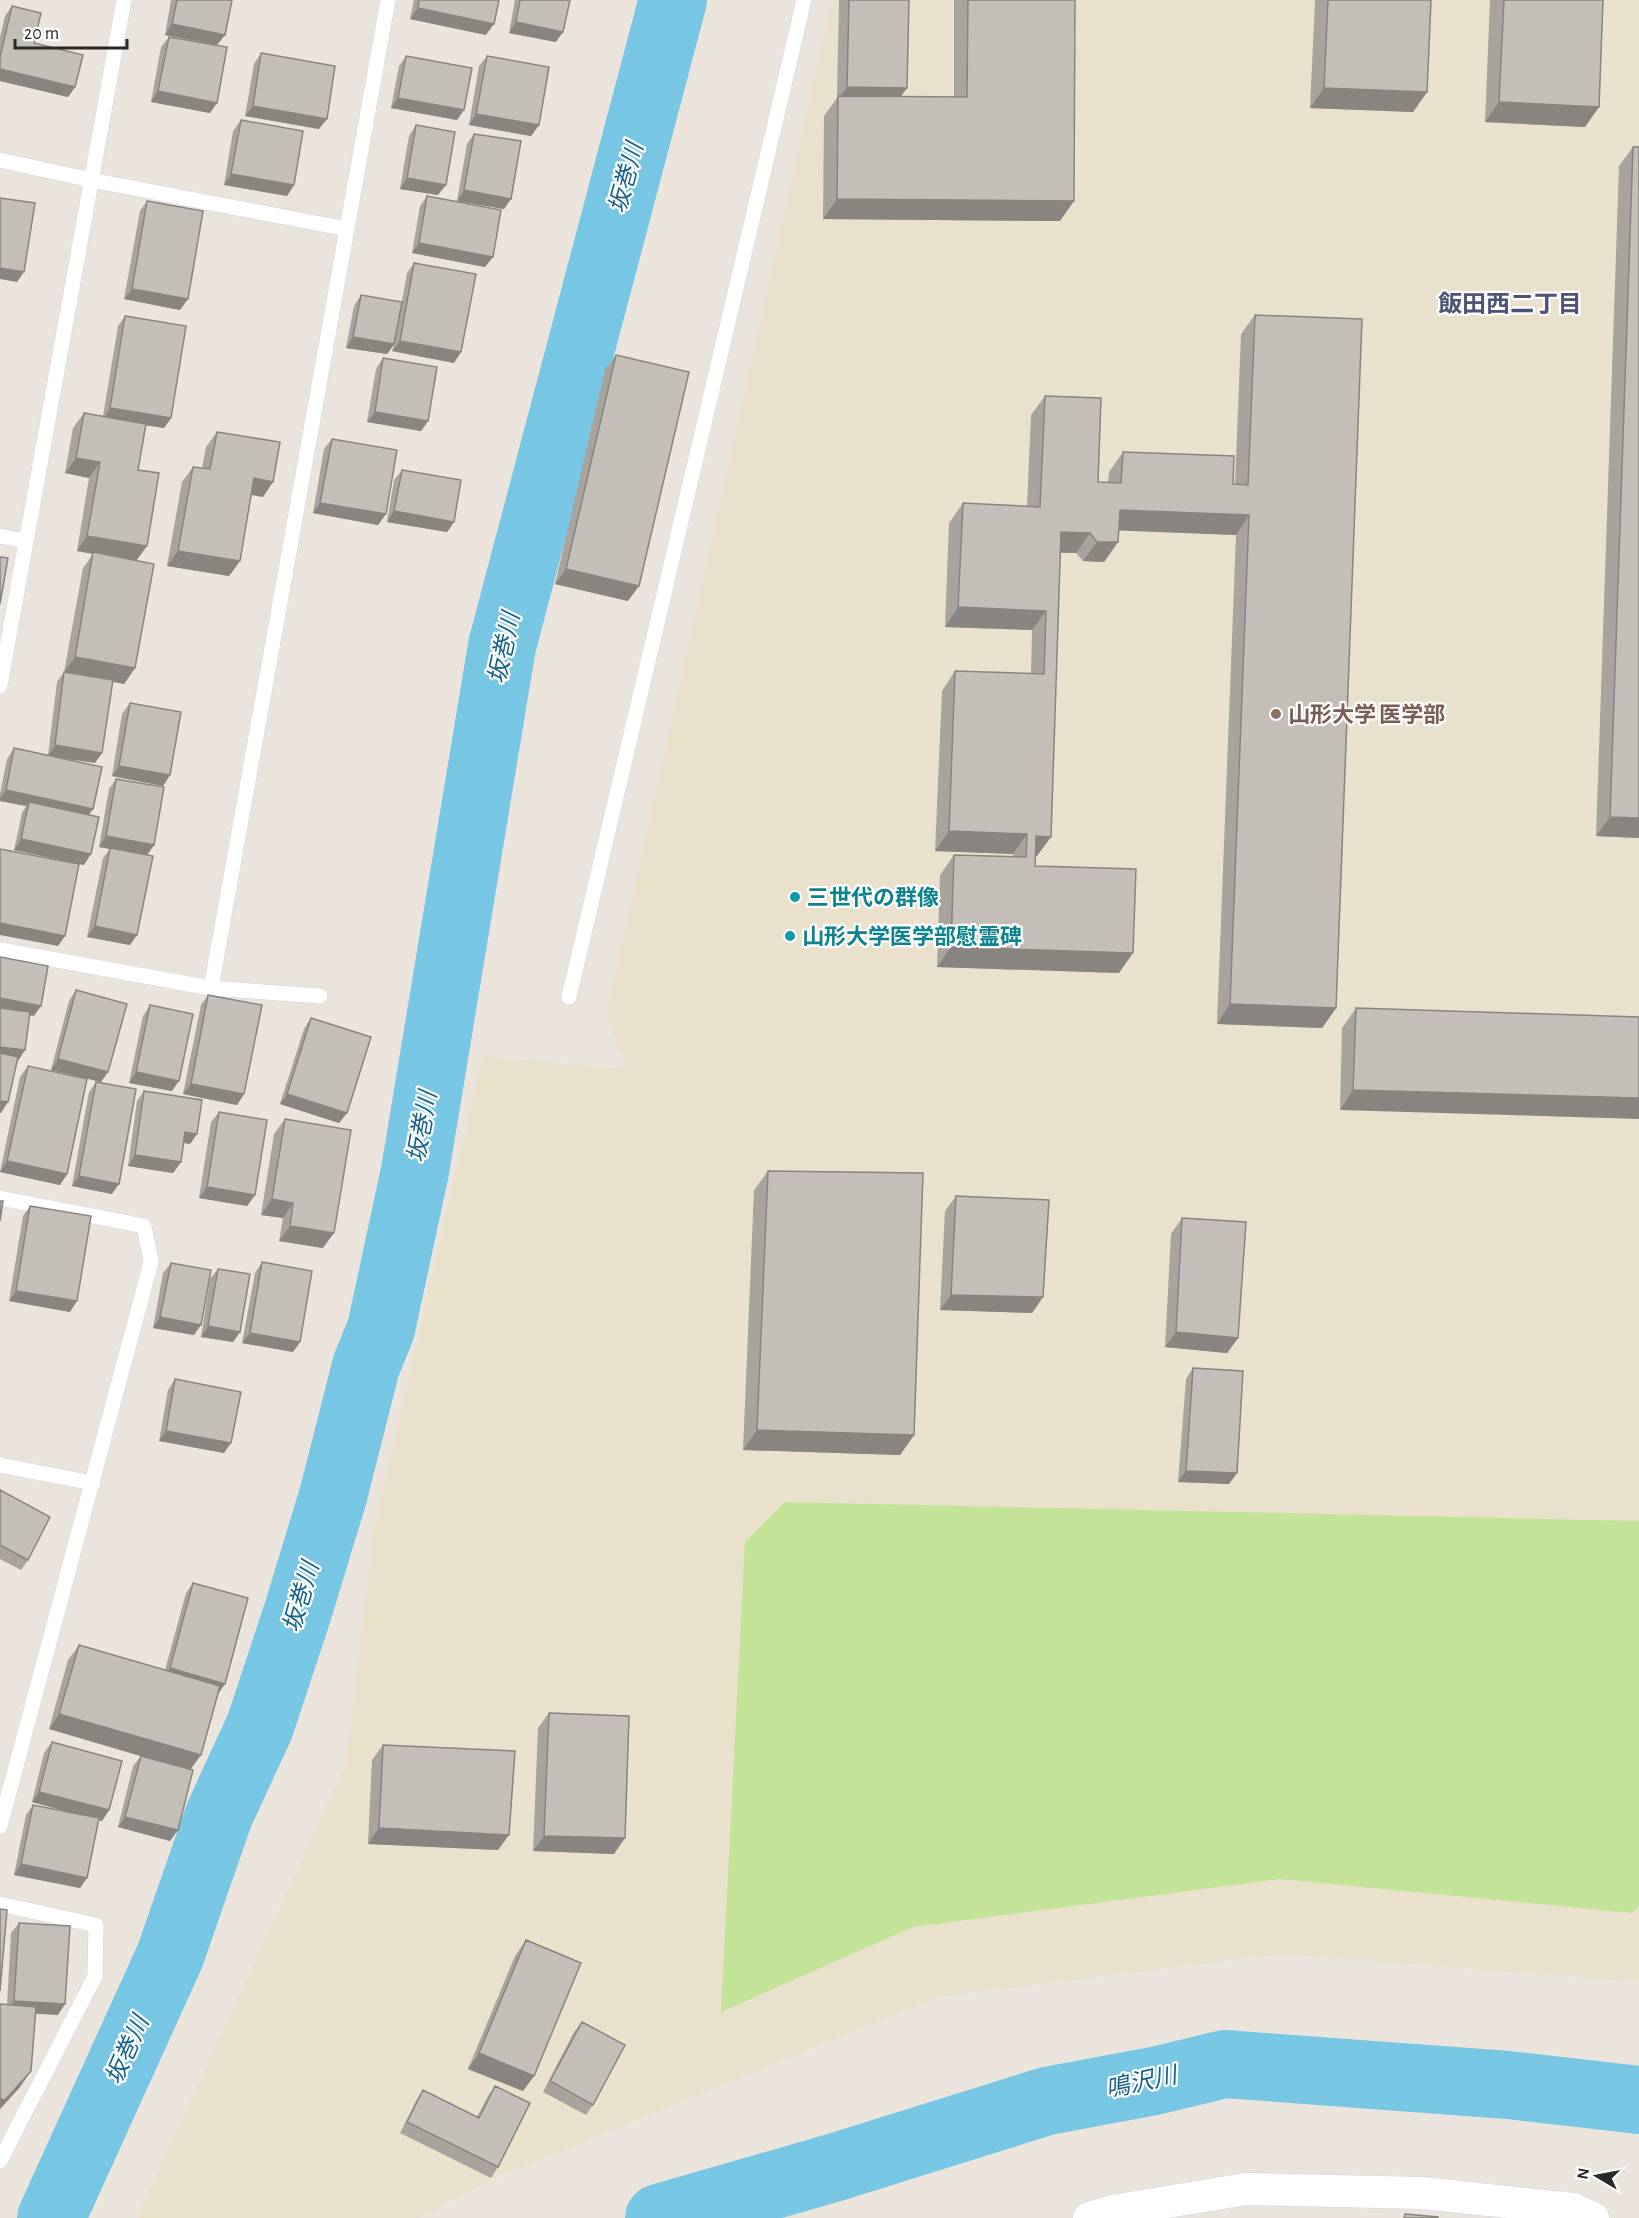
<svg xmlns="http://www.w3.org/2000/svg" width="1639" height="2218" viewBox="0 0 1639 2218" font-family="'Alegreya Sans','Noto Sans JP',sans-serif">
<rect width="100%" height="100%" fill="#eae4dc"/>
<path fill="#eae1cc" d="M831,0H1639V1982L1282,1954L938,1997L484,2183L419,2218H137L345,1766L373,1532L482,1056L627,1069L606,1013Z"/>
<path fill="#c3e399" d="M785,1502L1639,1521V1905L1632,1913L1279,1879L913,1927L721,2012L745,1542Z"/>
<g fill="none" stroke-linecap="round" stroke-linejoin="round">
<path stroke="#77c6e4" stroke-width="68" d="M51,2218L170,1956L219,1815L260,1726L298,1611L333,1496L366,1366L381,1329L415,1171L502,646L673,0
M659,2218L836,2167L1047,2101L1154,2081L1225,2064L1508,2085L1639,2100"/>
<defs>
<path id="lane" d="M0,160L91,180L347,229
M0,536L25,541
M0,686L124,0
M0,950L211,988L320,996
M211,988L388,0
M569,997L804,0
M0,1198L144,1226L151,1262L0,1826
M0,1465L93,1483
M0,1904L96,1925L95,1976L0,2161"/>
<path id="street" d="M1089,2218L1112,2211L1246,2189L1423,2193L1573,2209L1593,2218"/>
</defs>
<use href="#lane" stroke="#d1d4e1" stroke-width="16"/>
<use href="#street" stroke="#d1d4e1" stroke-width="33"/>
<use href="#lane" stroke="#fff" stroke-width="15"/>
<use href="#street" stroke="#fff" stroke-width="32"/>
</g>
<path fill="#a8a39d" d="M171,0H232L217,45L165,35Z
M414,0H499L486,35L410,19Z
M515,0H570L556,42L509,33Z
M839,0H909L907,88L901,96L954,97V0H1075L1060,221L823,219L824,116L837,98Z
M1315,0H1431L1427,92L1413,112L1310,108Z
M1490,0H1603L1599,107L1585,127L1485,122Z
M12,6L34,43L75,87L68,97L0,81V37L5,16Z
M169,37L210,113L151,102L161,47Z
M261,53L319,129L245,116L254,64Z
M406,56L457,120L391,108L399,66Z
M487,56L539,125L531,136L469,125L479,66Z
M241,120L294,185L287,196L224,185L233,131Z
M416,125L438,195L400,189L409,136Z
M474,134L504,209L457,201L467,144Z
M1633,147H1639V838L1596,836L1619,166Z
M427,196L493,257L485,267L412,253L420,206Z
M147,201L180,310L124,299L140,211Z
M414,263L454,363L392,351L394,345L387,354L346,348L354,306L361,295L401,306L407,273Z
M1255,315L1336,1008L1322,1028L1217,1024L1236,535L1119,530L1118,542L1104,562L1083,561L1076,553H1060L1035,866L1119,973L937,967L940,875L954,855L1013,857V854L935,851L942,691L955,671L1031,674L1032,630L945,627L949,523L963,503L1027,506L1031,415L1045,396L1098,482H1108L1109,472L1123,452L1235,484L1241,334Z
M125,316L171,418L164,428L146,425L138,470L147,546L136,560L135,668L124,684L113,681L95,763L57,757L89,815L84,865L14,850L22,813L26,806L0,801V794L7,759L14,748L48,755L57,682L64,672L83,568L93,554L77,551L89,478L65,473L73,428L84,413L103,416L118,326Z
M616,355L628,601L555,584L605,370Z
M383,358L428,421L421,431L367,422L376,369Z
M217,432L263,497L251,495L240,561L229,576L167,566L182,482L193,467L202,468L206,447Z
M332,439L386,514L378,525L313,513L324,449Z
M402,470L454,522L447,532L387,522L394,480Z
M130,703L170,775L163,786L112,776L122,714Z
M116,779L154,845L147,855L130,945L87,937L103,858L110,849L99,847L109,789Z
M76,990L101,1082L51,1070L69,1001Z
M208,995L244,1094L237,1105L183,1094L201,1005Z
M150,1005L172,1091L129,1083L143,1016Z
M1356,1008L1639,1017L1340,1110L1342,1028Z
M311,1018L347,1113L339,1123L280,1104L304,1029Z
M28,1066L67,1174L60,1185L0,1172L20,1077Z
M96,1082L112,1194L72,1186L89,1092Z
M144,1091L197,1134L190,1144L184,1143L181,1162L173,1173L128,1166L137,1101Z
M219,1112L255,1195L247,1206L199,1198L211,1122Z
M285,1119L323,1248L279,1241L283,1218L261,1215L274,1134Z
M768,1171L914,1435L900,1455L743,1450L754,1190Z
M956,1196L1043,1297L1032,1313L940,1310L945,1211Z
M30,1206L70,1312L9,1301L23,1216Z
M1182,1218L1238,1338L1227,1353L1165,1347L1171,1234Z
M262,1262L300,1342L293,1352L242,1343L255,1273Z
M171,1263L194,1335L153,1328L163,1273Z
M218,1269L240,1332L233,1342L201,1337L210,1279Z
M1193,1368L1237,1473L1229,1484L1178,1482L1186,1379Z
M175,1379L224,1453L159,1441L168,1390Z
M0,1490L28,1560L21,1570L0,1559Z
M193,1583L218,1694L191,1769L170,1841L118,1827L133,1766L141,1756L143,1757L49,1729L68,1660L79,1645L165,1670L186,1593Z
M549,1713L614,1854L533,1851L538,1728Z
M52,1742L109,1810L102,1821L98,1820L87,1878L80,1888L14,1875L26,1815L33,1805L69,1812L32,1802L44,1753Z
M383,1745L498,1850L368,1844L372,1760Z
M19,1923L58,2015L36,2013L20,2087L0,2109V2004L7,2005L11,1933Z
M526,1940L534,2076L523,2091L468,2069L515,1956Z
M582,2022L593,2105L586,2115L543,2092L574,2032Z
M495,2086L498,2167L491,2178L400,2133L416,2101L423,2090L477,2117L488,2096Z"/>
<path fill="#888580" d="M418,8L494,24L486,35L410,19Z
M516,22L563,32L556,42L509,33Z
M172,24L225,35L217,45L165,35Z
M0,69L75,87L68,97L0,81Z
M847,87L907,88L896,103L838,100Z
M1324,88L1427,92L1413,112L1310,108Z
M158,91L217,103L210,113L151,102Z
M398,98L464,110L457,120L391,108Z
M1499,102L1599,107L1585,127L1485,122Z
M253,106L327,119L319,129L245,116Z
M476,114L539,125L531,136L469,125Z
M231,174L294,185L287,196L224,185Z
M407,178L446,185L438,195L400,189Z
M464,190L511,199L504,209L457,201Z
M837,199L1074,201L1060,221L823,219Z
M419,243L493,257L485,267L412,253Z
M0,268L24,272L17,282L0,279Z
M132,289L188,299L180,310L124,299Z
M353,337L394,344L387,354L346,348Z
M400,341L461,352L454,363L392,351Z
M110,408L171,418L164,428L103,419Z
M375,412L428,421L421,431L367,422Z
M76,458L100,462L89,478L65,473Z
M254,478L273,482L263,497L244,493Z
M320,503L386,514L378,525L313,513Z
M1120,510L1249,515L1236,535L1106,530Z
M394,511L454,522L447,532L387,522Z
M1061,532L1090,533L1076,553L1047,552Z
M87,536L147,546L136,561L77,551Z
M1097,542H1118L1104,562L1083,561Z
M178,551L240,561L229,576L167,566Z
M566,569L639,586L628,601L555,584Z
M958,607L1046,611L1032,630L945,627Z
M75,657L135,668L124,684L64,673Z
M55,745L102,753L95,763L48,756Z
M119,766L170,775L163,786L112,776Z
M6,790L93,809L86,819L29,802L26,806L0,801V798Z
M1610,817L1639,818V838L1596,836Z
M949,831L1027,834L1013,854L935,851Z
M106,836L154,845L147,855L99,847Z
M1036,836L1051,837L1037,856H1026Z
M21,839L91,854L84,865L14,850Z
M0,923L65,936L58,946L0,935Z
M95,926L137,935L130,945L87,937Z
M951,947L1133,953L1119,973L937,967Z
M0,998L41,1006L34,1016L0,1010Z
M1230,1004L1336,1008L1322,1028L1217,1024Z
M0,1047L25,1050L18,1061L0,1058Z
M58,1059L108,1072L101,1082L51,1070Z
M136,1072L179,1081L172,1091L129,1083Z
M191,1084L244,1094L237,1105L183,1094Z
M1353,1090L1639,1098V1119L1340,1110Z
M287,1094L347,1113L339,1123L280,1104Z
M0,1101L8,1102L1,1113H0Z
M185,1132L197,1134L190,1144L178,1142Z
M135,1155L181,1162L173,1173L128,1166Z
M7,1161L67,1174L60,1185L0,1172Z
M79,1176L119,1184L112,1194L72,1186Z
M207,1187L255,1195L247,1206L199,1198Z
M272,1199L293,1203L283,1218L261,1215Z
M290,1226L334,1233L323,1248L279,1241Z
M16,1291L77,1301L70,1312L9,1301Z
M951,1295L1043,1297L1032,1313L940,1310Z
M160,1317L201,1325L194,1335L153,1328Z
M208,1326L240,1332L233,1342L201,1337Z
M1176,1332L1238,1338L1227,1353L1165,1347Z
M250,1333L300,1342L293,1352L242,1343Z
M757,1430L914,1435L900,1455L743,1450Z
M166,1431L231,1443L224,1453L159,1441Z
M1186,1471L1237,1473L1229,1484L1178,1482Z
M170,1668L225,1684L218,1694L163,1679Z
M59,1714L201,1755L190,1770L49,1729Z
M39,1792L109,1810L102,1821L32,1802Z
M125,1817L178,1830L170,1841L118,1827Z
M379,1828L509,1835L498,1850L368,1844Z
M544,1836L625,1838L614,1854L533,1851Z
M21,1864L87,1878L80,1888L14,1875Z
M14,2001L65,2004L58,2015L6,2012Z
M479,2053L534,2076L523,2091L468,2069Z
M31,2071L20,2087L0,2109V2099Z"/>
<path fill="#c3beb7" stroke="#888580" stroke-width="1.5" d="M177,0H232L225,35L172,24Z
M419,0H499L494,24L418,8Z
M520,0H570L563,32L516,22Z
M849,0H909L907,88L847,87Z
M968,0H1075L1074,201L837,199L838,96L967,97Z
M1328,0H1431L1427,92L1324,88Z
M1504,0H1603L1599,107L1499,102Z
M12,6L41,13L34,43L83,55L75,87L0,69V57Z
M169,37L227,47L217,103L158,91Z
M261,53L335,66L327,119L253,106Z
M406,56L472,68L464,110L398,98Z
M487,56L549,67L539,125L476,114Z
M241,120L303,131L294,185L231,174Z
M416,125L455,132L446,185L407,178Z
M474,134L521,141L511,199L464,190Z
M1633,147H1639V818L1610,817Z
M427,196L501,210L493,257L419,243Z
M0,198L35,203L24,272L0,268Z
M147,201L203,211L188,299L132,289Z
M414,263L476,274L461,352L400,341Z
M361,295L402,302L394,344L353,337Z
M1255,315L1362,319L1336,1008L1230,1004L1249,515L1120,510L1118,542H1097L1090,533L1061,532L1051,837L1036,836L1035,866L1136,869L1133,953L951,947L954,855L1026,857L1027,834L949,831L955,671L1044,674L1046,611L958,607L963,503L1040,507L1045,396L1101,398L1098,482L1121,483L1123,452L1234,456L1233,484L1248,485Z
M125,316L186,326L171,418L110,408Z
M616,355L689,372L639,586L566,569Z
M383,358L437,367L428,421L375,412Z
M84,413L146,424L138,470L159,473L147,546L87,536L100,462L76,458Z
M217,432L280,442L273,482L254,478L240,561L178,551L193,467L210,469Z
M332,439L397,450L386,514L320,503Z
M402,470L461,480L454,522L394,511Z
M93,552L154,564L135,668L75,657Z
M0,557L8,558L0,604Z
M64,672L113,680L102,753L55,745Z
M130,703L181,712L170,775L119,766Z
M14,748L102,767L93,809L6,790Z
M116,779L164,787L154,845L106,836Z
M29,802L99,817L91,854L21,839Z
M110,848L153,856L137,935L95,926Z
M0,849L79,864L65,936L0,923Z
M0,957L48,966L41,1006L0,998Z
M76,990L127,1004L108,1072L58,1059Z
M208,995L262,1005L244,1094L191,1084Z
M150,1005L193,1014L179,1081L136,1072Z
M0,1008L30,1012L25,1050L0,1047Z
M1356,1008L1639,1017V1098L1353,1090Z
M311,1018L371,1037L347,1113L287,1094Z
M0,1053L18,1057L8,1102L0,1101Z
M28,1066L87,1079L67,1174L7,1161Z
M96,1082L136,1089L119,1184L79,1176Z
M144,1091L202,1100L197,1134L185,1132L181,1162L135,1155Z
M219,1112L267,1120L255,1195L207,1187Z
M285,1119L351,1130L334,1233L290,1226L293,1203L272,1199Z
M768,1171L923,1173L914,1435L757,1430Z
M956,1196L1049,1200L1043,1297L951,1295Z
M0,1201H3L0,1221Z
M30,1206L91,1216L77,1301L16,1291Z
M1182,1218L1246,1222L1238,1338L1176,1332Z
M262,1262L312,1271L300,1342L250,1333Z
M171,1263L211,1270L201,1325L160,1317Z
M218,1269L250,1274L240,1332L208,1326Z
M1193,1368L1243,1371L1237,1473L1186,1471Z
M175,1379L241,1392L231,1443L166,1431Z
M0,1490L50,1517L28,1560L0,1545Z
M193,1583L248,1598L225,1684L170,1668Z
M79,1645L220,1686L201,1755L59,1714Z
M549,1713L629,1716L625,1838L544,1836Z
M52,1742L122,1761L109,1810L39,1792Z
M383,1745L515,1751L509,1835L379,1828Z
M141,1756L193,1770L178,1830L125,1817Z
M33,1805L99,1818L87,1878L21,1864Z
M0,1909L7,1910L0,1991Z
M19,1923L70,1926L65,2004L14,2001Z
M526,1940L581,1963L534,2076L479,2053Z
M0,2004L36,2007L31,2071L5,2100L0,2099Z
M582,2022L625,2045L593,2105L550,2081Z
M495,2086L530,2103L498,2167L407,2122L423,2090L479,2118Z
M1405,2214L1438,2217V2218H1404Z"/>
<circle fill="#8d6e63" stroke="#fff" stroke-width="2" cx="1276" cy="714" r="6"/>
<g fill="#0f9aa8" stroke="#fff" stroke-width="2">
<circle cx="795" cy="897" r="6"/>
<circle cx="790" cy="936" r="6"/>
</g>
<g text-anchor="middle" stroke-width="4.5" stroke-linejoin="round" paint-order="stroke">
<g font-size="22" font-weight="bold" fill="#785e54" stroke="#fff" text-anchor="start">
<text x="1288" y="722">山形大学 医学部</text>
</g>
<g font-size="22" font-weight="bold" fill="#0d838f" stroke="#fff" text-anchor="start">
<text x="807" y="905">三世代の群像</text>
<text x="802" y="944">山形大学医学部慰霊碑</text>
</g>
<g font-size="24" font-style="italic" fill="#18648e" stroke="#fff">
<text transform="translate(626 178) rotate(-75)" y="8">坂巻川</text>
<text transform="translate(504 648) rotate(-78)" y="8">坂巻川</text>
<text transform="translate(422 1127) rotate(-80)" y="8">坂巻川</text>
<text transform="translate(301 1597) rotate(-74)" y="8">坂巻川</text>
<text transform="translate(127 2050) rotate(-66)" y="8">坂巻川</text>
<text transform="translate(1141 2082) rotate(-12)" y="8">鳴沢川</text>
</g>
<g font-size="24" font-weight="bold" fill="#4d5476" stroke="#fff">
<text x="1510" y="312">飯田西二丁目</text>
</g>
</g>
<g transform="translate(1597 2176) rotate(280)" stroke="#ffffff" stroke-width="4.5" paint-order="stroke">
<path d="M0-4.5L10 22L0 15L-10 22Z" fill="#292929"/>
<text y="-9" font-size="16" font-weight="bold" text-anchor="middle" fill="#292929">N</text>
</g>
<path d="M15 39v9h112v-9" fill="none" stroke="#292929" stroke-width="3"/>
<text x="24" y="39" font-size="18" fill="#292929" stroke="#ffffff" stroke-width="4.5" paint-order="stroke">20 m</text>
</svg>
